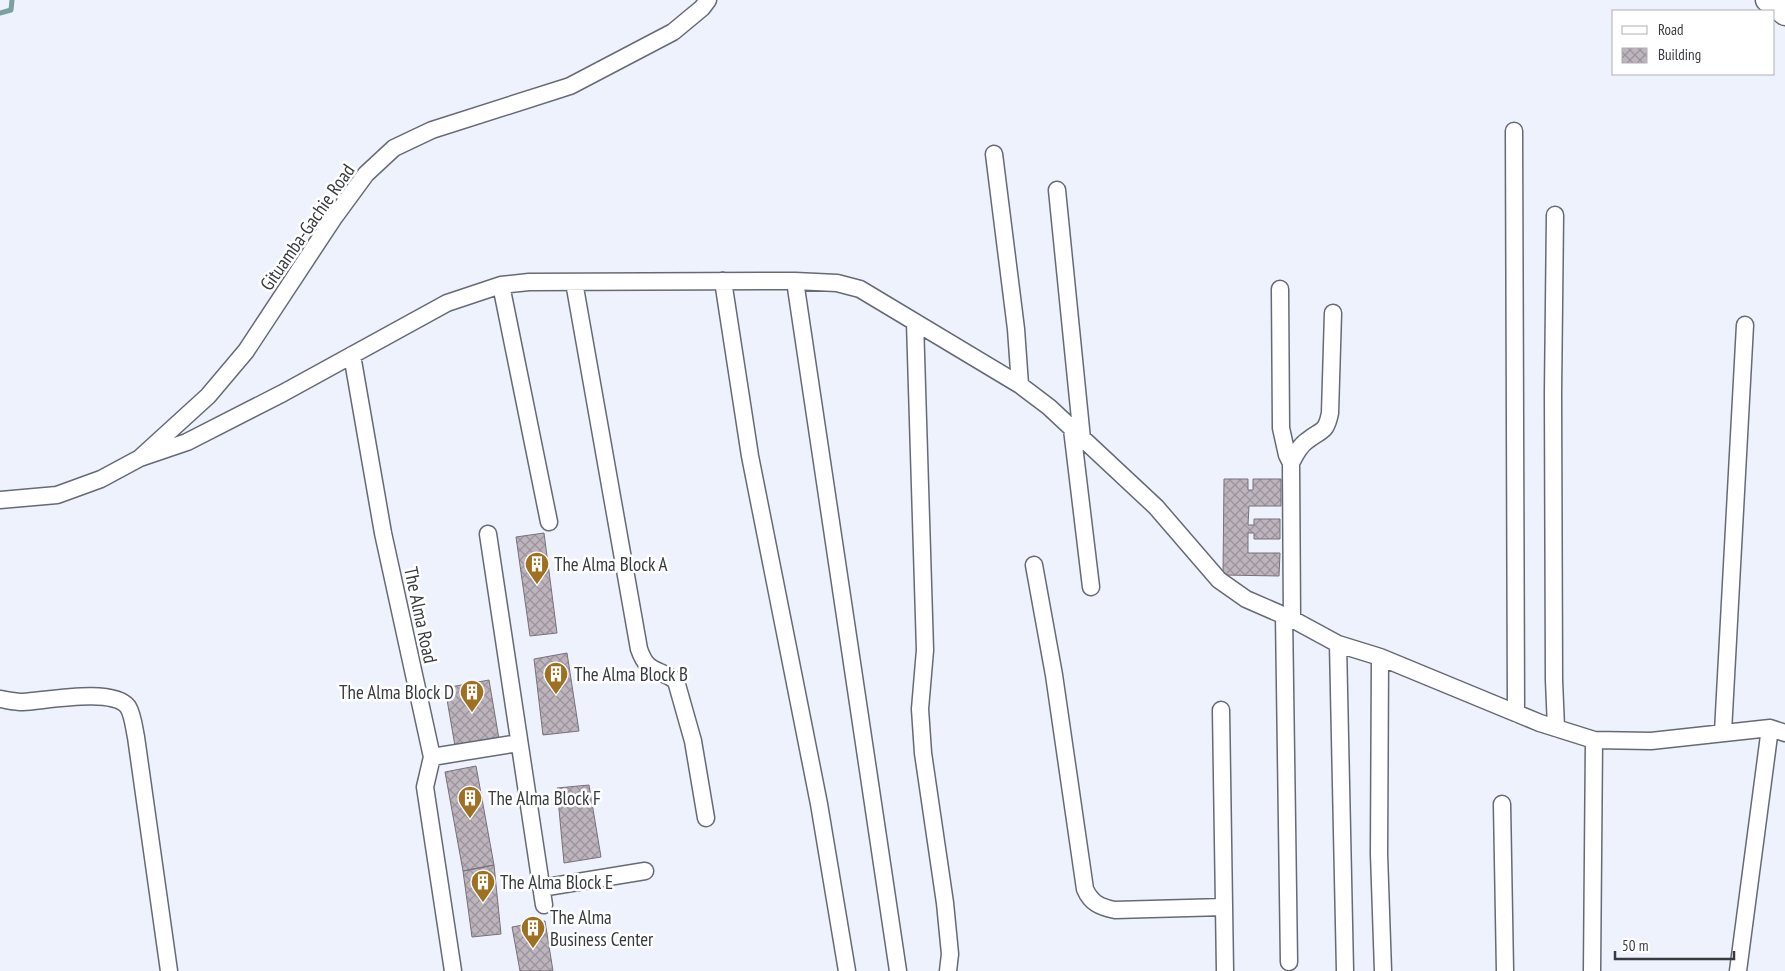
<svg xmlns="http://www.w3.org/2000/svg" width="1785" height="971" viewBox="0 0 1785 971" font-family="'PT Sans Narrow',sans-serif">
<defs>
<pattern id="building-cross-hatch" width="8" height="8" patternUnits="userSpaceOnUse" patternTransform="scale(1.25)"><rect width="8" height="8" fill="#bdb4be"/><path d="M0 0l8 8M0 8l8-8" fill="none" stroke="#9b939c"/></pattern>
</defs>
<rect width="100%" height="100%" fill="#edf2fd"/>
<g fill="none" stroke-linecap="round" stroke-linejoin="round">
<path stroke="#7aa0a1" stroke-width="5" d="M0,13L11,10L12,0"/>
</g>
<path fill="url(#building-cross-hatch)" stroke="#79717a" d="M1224,479H1248V490H1253V479H1281V506H1249L1248,525H1254V519H1280V539H1254V533H1248V553H1280L1279,576L1223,575Z
M544,533L557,633L530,636L516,537Z
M567,653L579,731L543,735L534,659Z
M489,680L499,739L455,746L445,688Z
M476,766L494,865L463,871L445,772Z
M589,785L601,857L564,863L557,788Z
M494,865L501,934L472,937L463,871Z
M545,921L553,971H520L512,927Z"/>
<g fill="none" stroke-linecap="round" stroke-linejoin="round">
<defs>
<path id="minor" d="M1514,131L1516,713
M994,154L1016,329L1020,385
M1057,190L1082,439
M1555,215L1553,393L1554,680L1556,728
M723,281L750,456L819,804L847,971
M795,281L898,971
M574,282L639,649C648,675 658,667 676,681L693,741L706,818
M501,285L549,522
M1280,289L1281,428L1287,455L1291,463
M915,322L925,650L920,709L923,753L945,903L950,954L948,971
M352,355L383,533L432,757L425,787L453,971
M1072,429L1091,587
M140,458L187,442L283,393L447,303L501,285L529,282L795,281L837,283L860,289L1020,385L1049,407L1156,507L1219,580L1246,599L1292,619L1338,644L1380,657L1540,723L1594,740L1651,741L1770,728L1785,733
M0,500L57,495L101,479L140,458L208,396L246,351L333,219L366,174L394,148L432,130L570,86L673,32L702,8L708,0
M488,534L544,905
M1034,565L1054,675L1085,889C1091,903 1100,907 1115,910L1224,907
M1284,615L1289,962
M1292,619L1291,463C1295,455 1300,445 1308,440C1322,429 1326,433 1330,413L1333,313
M1338,644L1345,971
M1380,657L1379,854L1383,971
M0,699C7,700 15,702 23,702C45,701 113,687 128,707C133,715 134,728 136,737L169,971
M1221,710L1225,971
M1723,732L1745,325
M432,757L518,743
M1502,804L1505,971
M541,888L645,871
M1592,971L1594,740
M1738,971L1770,728"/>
<path id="secondary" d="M1767,0L1785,14"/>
</defs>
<use href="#minor" stroke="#666a74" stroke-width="19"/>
<use href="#secondary" stroke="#666a74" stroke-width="25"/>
<use href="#minor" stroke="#fff" stroke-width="16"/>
<use href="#secondary" stroke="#fff" stroke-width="22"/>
</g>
<defs>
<symbol id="building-pin" viewBox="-11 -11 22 30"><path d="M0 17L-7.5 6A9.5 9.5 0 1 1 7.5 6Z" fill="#9e7122" stroke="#fff"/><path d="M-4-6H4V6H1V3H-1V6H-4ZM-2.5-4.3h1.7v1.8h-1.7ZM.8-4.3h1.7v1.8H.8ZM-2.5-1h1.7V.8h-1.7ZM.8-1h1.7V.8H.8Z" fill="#fff"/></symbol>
</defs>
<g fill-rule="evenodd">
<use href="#building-pin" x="523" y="550" width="28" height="38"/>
<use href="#building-pin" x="542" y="660" width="28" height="38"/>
<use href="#building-pin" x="458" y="678" width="28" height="38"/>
<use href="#building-pin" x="456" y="784" width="28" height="38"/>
<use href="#building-pin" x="469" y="868" width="28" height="38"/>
<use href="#building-pin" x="519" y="914" width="28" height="38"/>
</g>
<g text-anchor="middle" stroke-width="5" stroke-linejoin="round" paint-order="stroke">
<g font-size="19" fill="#383a3f" stroke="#fff">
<text transform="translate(307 227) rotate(-55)" y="7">Gituamba-Gachie Road</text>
<text transform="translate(421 615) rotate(78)" y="7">The Alma Road</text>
</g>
<g font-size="19" fill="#383a3f" stroke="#fff" text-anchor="start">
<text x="554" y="571">The Alma Block A</text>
<text x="574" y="681">The Alma Block B</text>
<text x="454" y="699" text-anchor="end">The Alma Block D</text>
<text x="488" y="805">The Alma Block F</text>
<text x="500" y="889">The Alma Block E</text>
<text x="550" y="924">The Alma<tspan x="550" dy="22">Business Center</tspan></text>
</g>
</g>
<rect x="1612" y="10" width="162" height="65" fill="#ffffff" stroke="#afb0b2"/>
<rect x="1622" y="26" width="25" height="8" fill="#ffffff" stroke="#afb0b2"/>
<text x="1658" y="35" font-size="15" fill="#383a3f">Road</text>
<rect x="1622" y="48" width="25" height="15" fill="url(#building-cross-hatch)" stroke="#afb0b2"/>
<text x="1658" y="60" font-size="15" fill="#383a3f">Building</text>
<path d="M1615 951v8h119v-8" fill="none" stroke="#383a3f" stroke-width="2.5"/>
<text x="1622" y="951" font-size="15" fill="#383a3f" stroke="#ffffff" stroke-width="4" paint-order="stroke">50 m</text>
</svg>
